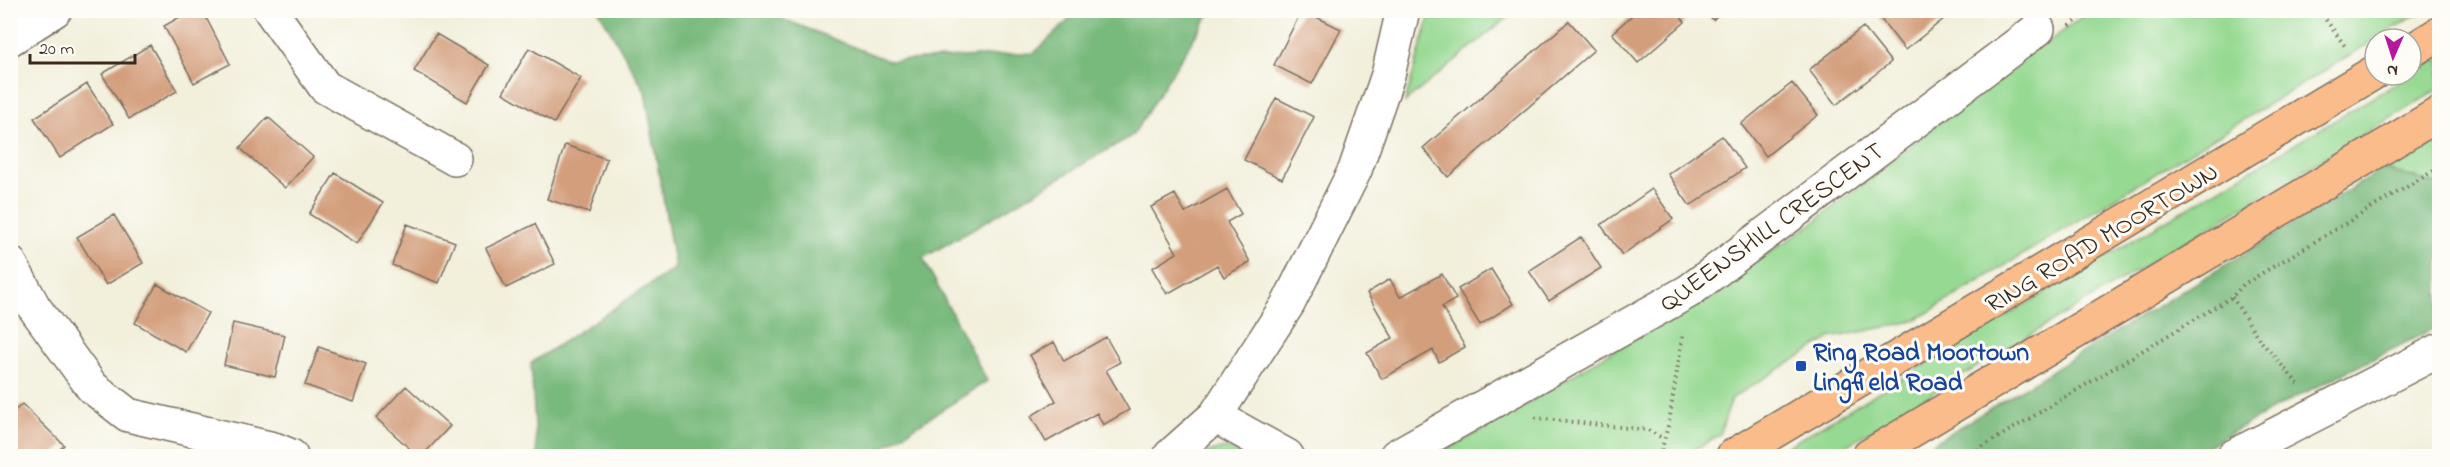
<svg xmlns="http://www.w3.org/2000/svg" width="2450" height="467" viewBox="0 0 2450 467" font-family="'Indie Flower',sans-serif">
<rect width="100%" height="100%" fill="#fdfcf7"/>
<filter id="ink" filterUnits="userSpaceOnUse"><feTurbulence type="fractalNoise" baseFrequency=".0167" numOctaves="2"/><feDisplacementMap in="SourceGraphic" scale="12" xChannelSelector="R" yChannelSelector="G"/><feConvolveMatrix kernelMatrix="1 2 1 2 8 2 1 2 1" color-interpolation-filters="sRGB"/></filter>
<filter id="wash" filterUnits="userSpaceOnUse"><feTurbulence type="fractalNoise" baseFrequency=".008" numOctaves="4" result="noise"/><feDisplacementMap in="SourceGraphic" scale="24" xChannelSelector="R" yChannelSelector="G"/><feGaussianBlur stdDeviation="1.35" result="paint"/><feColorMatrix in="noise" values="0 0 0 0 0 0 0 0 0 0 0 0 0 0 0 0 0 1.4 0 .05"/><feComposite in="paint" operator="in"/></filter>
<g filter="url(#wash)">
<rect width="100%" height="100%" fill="#f2efdb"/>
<path fill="#96d992" stroke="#688258" stroke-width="1.5" d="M1431,11H1515L1405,102Z
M2090,11H2422L1914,321L1830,338L1732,398L1720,434L1685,456H1434L1489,427L1723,283L1808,227L2033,48L2047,43Z
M2439,58V89L1829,456H1771Z
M2439,135V185L2383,169Z
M1225,448L1249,456H1203L1208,452Z"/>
<path fill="#78b97c" stroke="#5a724d" stroke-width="1.5" d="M599,11H763L889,61L1034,53L1078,11H1211L1133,135L923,258L987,381L870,456H537L531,363L675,268L645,91Z
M2383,169L2439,185V326L2278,406L2190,456H1912Z"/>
<g id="blocks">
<path fill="#d39e7b" d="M192,10H202L230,64L194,83L164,26Z
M1302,10L1341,29L1312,84L1274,65Z
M1638,10H1675L1685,22L1638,63L1612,33Z
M1704,10H1723L1713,20Z
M1882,10H1955L1905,50L1877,14Z
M1569,21L1594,50L1448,177L1423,148Z
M1863,27L1891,62L1836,105L1809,70Z
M436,34L489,65L467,102L414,71Z
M150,45L177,91L129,119L102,74Z
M529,48L581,78L554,123L503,93Z
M1792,83L1818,115L1766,156L1741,124Z
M87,84L113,124L60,158L34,118Z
M1276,98L1314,117L1282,179L1244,160Z
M268,117L313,157L285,188L240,148Z
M1722,136L1745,168L1690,206L1668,174Z
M565,145L607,159L589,213L547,199Z
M335,173L383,203L357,244L309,214Z
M1227,189L1241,214L1227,222L1250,262L1224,277L1217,265L1167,294L1152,268L1177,253L1151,207L1175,194L1185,213Z
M1652,189L1673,219L1622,255L1601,225Z
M114,215L143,263L106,285L77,237Z
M407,224L455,242L439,283L392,265Z
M535,224L555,264L506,288L486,248Z
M1581,237L1601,268L1549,301L1529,271Z
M1491,269L1513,304L1480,325L1458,289Z
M1442,274L1456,299L1442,307L1465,347L1439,362L1433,350L1382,379L1367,353L1393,338L1367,293L1390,279L1400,297Z
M157,284L208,313L186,352L135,323Z
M233,323L285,335L275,377L224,365Z
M1106,337L1120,362L1106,370L1129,410L1103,425L1097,413L1046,442L1031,416L1056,401L1030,355L1054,342L1064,361Z
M319,347L366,364L353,402L305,385Z
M406,386L450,426L422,456H418L376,418Z
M22,404L64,445L53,456H10V415Z"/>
</g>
</g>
<g filter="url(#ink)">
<use href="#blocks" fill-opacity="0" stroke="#7b6f60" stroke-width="1.5"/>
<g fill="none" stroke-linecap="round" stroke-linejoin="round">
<defs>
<path id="street" d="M270,10L325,87L455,159
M10,39L55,10
M10,263L34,307L92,387L128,415L274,449L291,456
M1215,416L1287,456
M1170,456L1215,416L1288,304L1355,170L1388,75L1403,10
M1396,456L1689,291L2038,29
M2234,456L2440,350"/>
<path id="highway" d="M2411,51L2440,33
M1733,456L2375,72
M1869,456L2440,113"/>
</defs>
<use href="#street" stroke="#7b6f60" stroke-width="36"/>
<use href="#highway" stroke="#7b6f60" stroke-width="36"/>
<path stroke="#7b6f60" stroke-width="4" stroke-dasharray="1.5 4.5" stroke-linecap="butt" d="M2319,10L2347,49
M2070,26L2090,10
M2232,297L2259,339L2298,384
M1535,418L1648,430L1664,439
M1660,456L1669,422L1683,333
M1967,456L2232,297L2244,284L2440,167"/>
<use href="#street" stroke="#fff" stroke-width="33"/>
<use href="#highway" stroke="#fabc8b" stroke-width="33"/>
</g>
</g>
<rect fill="#1a4fb4" stroke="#fdfcf7" stroke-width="2" x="1795" y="360" width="12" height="12" rx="3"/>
<g text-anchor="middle" stroke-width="6" stroke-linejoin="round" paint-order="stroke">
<g font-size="26" fill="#3b2a1e" stroke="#fdfcf7">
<text transform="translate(1771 226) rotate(-36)" y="9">QUEENSHILL CRESCENT</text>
<text transform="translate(2101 237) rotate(-31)" y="9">RING ROAD MOORTOWN</text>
</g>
<g font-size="26" font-weight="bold" fill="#164399" stroke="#fdfcf7" text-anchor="start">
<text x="1813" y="360">Ring Road Moortown<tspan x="1813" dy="30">Lingfield Road</tspan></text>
</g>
</g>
<rect width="2450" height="467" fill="none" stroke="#fdfcf7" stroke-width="36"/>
<g transform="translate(2393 57) rotate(183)"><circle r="28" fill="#fdfcf7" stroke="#afa8a0" stroke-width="1.5"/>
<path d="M0-4.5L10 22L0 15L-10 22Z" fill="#b5179e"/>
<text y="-9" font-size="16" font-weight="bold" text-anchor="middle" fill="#3b2a1e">N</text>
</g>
<path d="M30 54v9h105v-9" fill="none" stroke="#3b2a1e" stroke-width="3"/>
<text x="39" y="54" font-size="18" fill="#3b2a1e" stroke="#fdfcf7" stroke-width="4.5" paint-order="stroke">20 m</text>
</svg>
